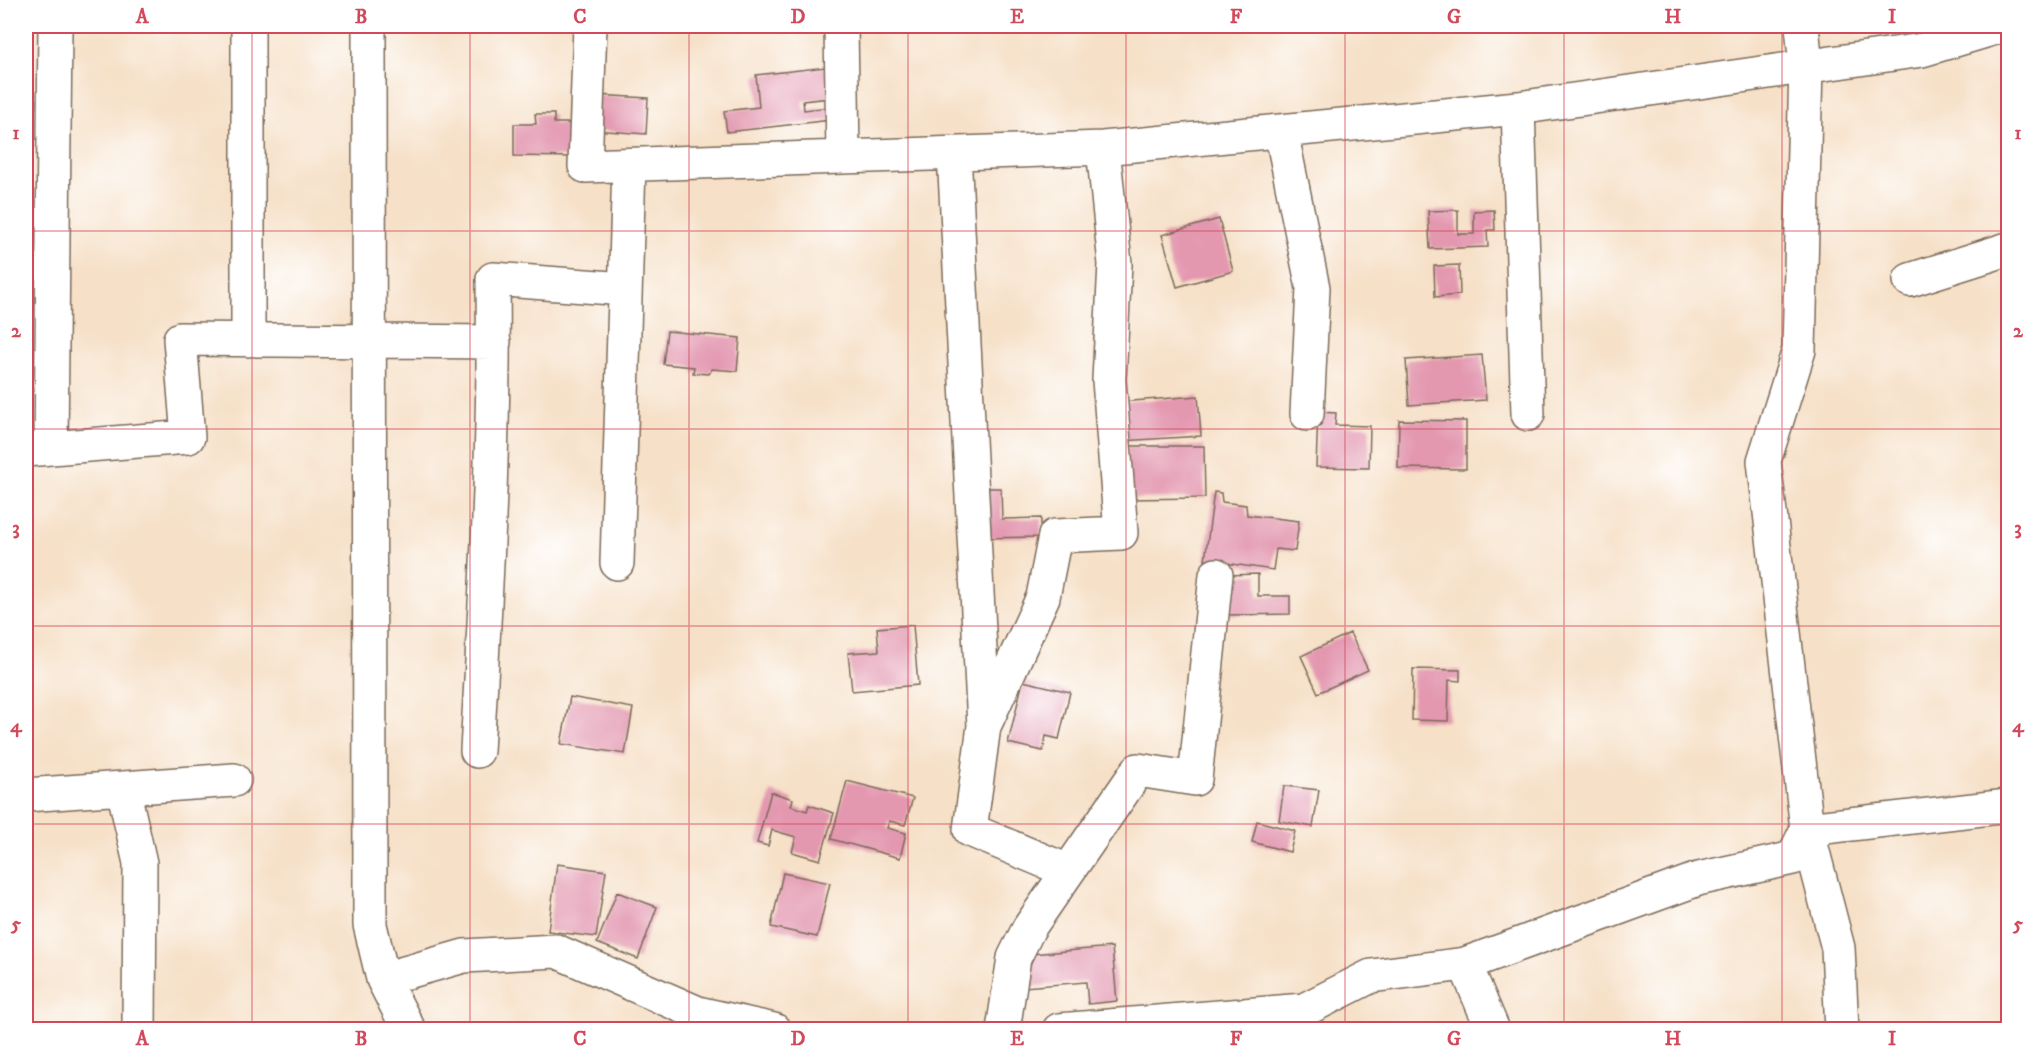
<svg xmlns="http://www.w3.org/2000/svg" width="2034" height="1055" viewBox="0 0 2034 1055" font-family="'IM FELL DW Pica',serif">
<rect width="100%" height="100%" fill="#fff"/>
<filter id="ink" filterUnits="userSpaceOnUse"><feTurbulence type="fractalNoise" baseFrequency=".0167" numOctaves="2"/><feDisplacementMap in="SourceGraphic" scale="12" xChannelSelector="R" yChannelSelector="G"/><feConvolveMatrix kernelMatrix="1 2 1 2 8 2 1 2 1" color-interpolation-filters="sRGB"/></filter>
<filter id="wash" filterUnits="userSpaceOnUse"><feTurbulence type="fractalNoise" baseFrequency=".008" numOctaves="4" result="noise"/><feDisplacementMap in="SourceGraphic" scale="24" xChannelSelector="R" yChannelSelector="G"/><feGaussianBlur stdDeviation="1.35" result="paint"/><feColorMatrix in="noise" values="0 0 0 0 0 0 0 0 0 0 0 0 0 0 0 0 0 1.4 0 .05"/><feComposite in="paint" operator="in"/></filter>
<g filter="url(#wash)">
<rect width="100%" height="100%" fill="#f6e0c7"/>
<g id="blocks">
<path fill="#e398b0" d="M826,67L830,98L803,101L804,110L830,107L831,120L727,132L724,111L759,107L756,75Z
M596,95L648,98L646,134L594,130Z
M535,114H554V123H575V157L514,156V124H536Z
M1458,210V234H1474V211L1494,210L1495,230H1487L1488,247L1430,249L1428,211Z
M1219,219L1233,271L1177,287L1162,235Z
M1459,265L1460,295L1435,297L1434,266Z
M667,331L740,338L737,371L712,369L709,374L693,373L694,367L663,364Z
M1482,355L1486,400L1409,405L1406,360Z
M1198,396L1201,436L1121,441L1119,402Z
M1318,412L1336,413L1335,425L1370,426L1369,468L1316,467Z
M1399,420L1466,421V469L1398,468Z
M1127,446H1204L1205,498L1127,499Z
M979,488H1001L1002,519L1041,518V537L979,538Z
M1214,492L1221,493L1222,502L1246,505L1247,515L1299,521L1295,551L1276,549L1273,570L1205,560Z
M1258,574V596H1290V614L1227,615V575Z
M913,625L918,685L852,691L848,653L879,651L877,628Z
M1350,633L1368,670L1318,693L1301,656Z
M1413,669L1460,670V681L1449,680L1448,721L1412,720Z
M1023,681L1070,692L1059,739L1046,736L1043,751L1008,743Z
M570,697L633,708L625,754L561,744Z
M847,781L913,798L905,825L889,821L887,828L906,833L900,858L831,839Z
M1284,786L1319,790L1313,827L1279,821Z
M771,792L793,799L791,806L807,811L809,805L834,813L820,860L792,852L796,837L772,830L768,846L757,843Z
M1257,821L1295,831L1290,852L1252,842Z
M557,864L606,871L596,937L548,931Z
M783,873L830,883L817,937L771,927Z
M617,892L657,907L638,959L597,943Z
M1112,947L1117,1001L1088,1004L1086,982L1024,987L1020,955Z"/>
</g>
</g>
<g filter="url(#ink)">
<use href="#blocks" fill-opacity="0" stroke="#7c6a59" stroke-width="1.5"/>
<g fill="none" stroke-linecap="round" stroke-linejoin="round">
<defs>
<path id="minor" d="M248,26V340
M369,26L370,925L383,979L409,1030
M590,26L585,166L1103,148L1518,108L1922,50L2002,26
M841,26L843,156
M1802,26L1806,66L1799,350L1764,461L1807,829L1838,948L1842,1030
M1518,108L1528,414
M1281,131L1313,288L1307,414
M954,153L984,726L970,830L1068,871
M1910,280L2008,249
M51,448L55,26
M26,450L188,437L180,339L494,342
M617,563L629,165
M986,722L1043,597L1055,536L1121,533L1109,380L1115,264L1103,148
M477,751C486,594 495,436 493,279L625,289
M123,788L140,863L139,1030
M26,795L234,780
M1807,829L2008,806
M1465,964L1493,1030
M383,979L464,956L556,951L698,1013L774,1030
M1003,1030L1014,958L1029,928L1138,770L1195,779L1216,575
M1059,1030L1304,1010L1371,976L1465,964L1698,879L1793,858L1807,829"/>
</defs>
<use href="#minor" stroke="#7c6a59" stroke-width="36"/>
<use href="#minor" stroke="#fff" stroke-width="33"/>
</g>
</g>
<path fill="none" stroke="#d1495b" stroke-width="1.5" stroke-opacity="0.55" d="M252,26V1030M470,26V1030M689,26V1030M908,26V1030M1126,26V1030M1345,26V1030M1564,26V1030M1782,26V1030M26,231H2008M26,429H2008M26,626H2008M26,824H2008"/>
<rect width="2034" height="1055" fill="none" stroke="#fff" stroke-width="66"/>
<rect x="33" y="33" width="1968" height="989" fill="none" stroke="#d1495b" stroke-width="2"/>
<g font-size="20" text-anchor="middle" font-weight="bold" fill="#d1495b">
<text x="142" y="23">A</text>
<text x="361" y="23">B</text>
<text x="580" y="23">C</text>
<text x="798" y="23">D</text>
<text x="1017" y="23">E</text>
<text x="1236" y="23">F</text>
<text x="1454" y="23">G</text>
<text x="1673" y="23">H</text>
<text x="1892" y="23">I</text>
<text x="16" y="139">1</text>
<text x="2018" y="139">1</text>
<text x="16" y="337">2</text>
<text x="2018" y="337">2</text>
<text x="16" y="534">3</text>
<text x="2018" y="534">3</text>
<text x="16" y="732">4</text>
<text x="2018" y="732">4</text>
<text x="16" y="930">5</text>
<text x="2018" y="930">5</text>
<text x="142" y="1045">A</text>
<text x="361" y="1045">B</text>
<text x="580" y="1045">C</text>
<text x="798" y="1045">D</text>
<text x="1017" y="1045">E</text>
<text x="1236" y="1045">F</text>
<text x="1454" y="1045">G</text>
<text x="1673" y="1045">H</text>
<text x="1892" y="1045">I</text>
</g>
</svg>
